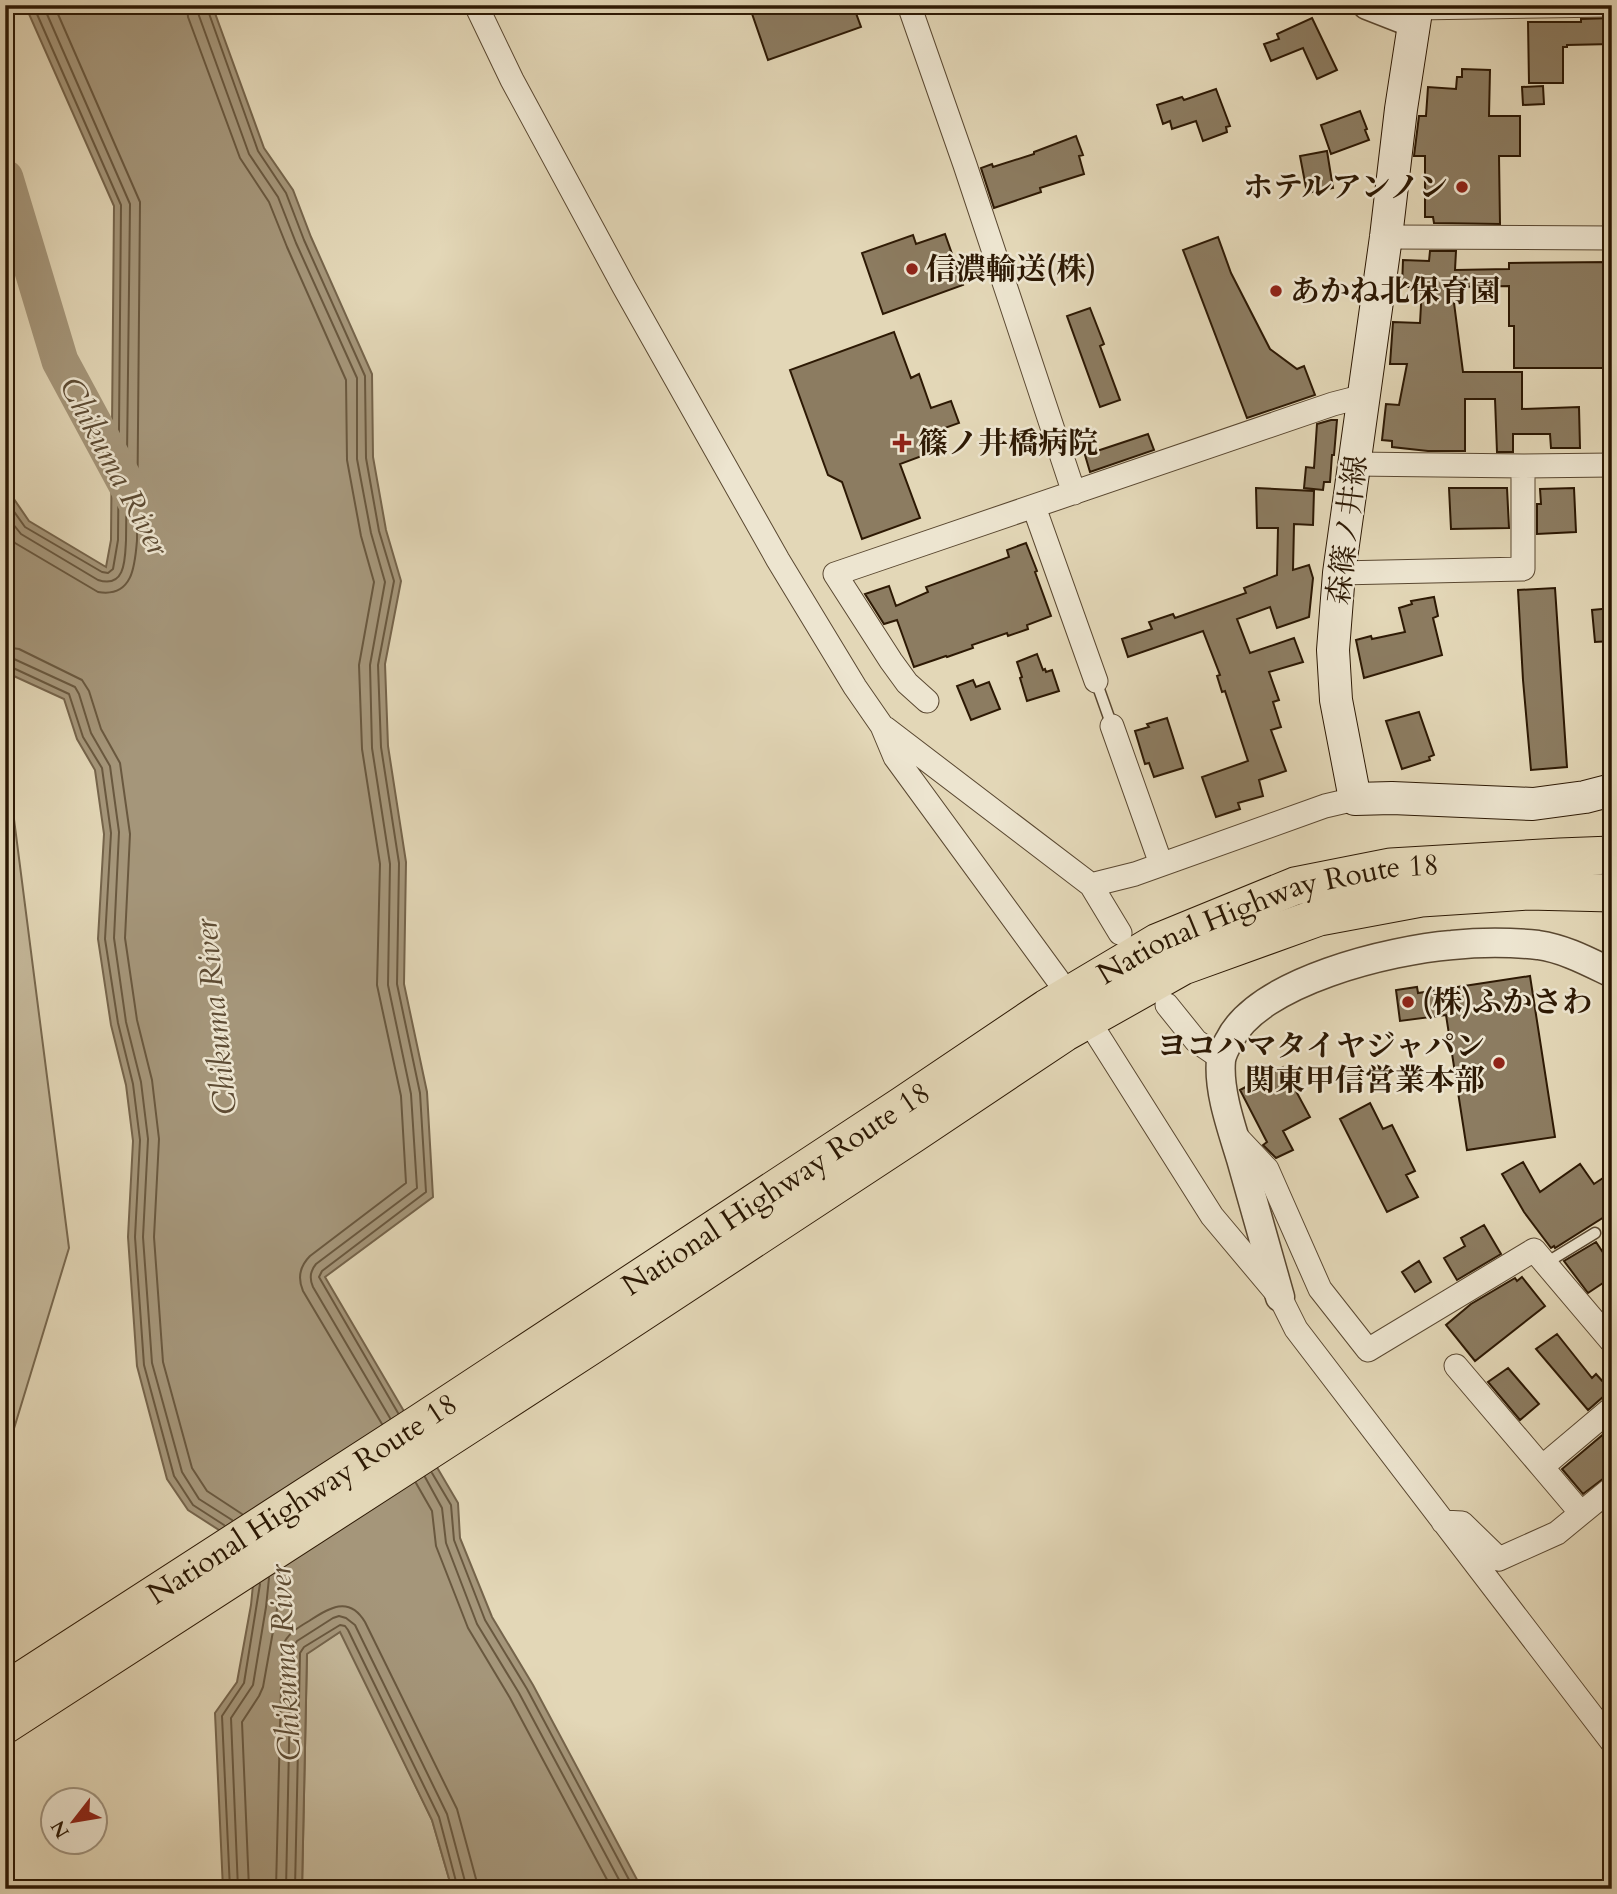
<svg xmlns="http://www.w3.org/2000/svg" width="1617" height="1894" viewBox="0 0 1617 1894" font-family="Cardo,'Noto Serif JP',serif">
<rect width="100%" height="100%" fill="#e3d7b7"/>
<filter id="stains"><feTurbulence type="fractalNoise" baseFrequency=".00286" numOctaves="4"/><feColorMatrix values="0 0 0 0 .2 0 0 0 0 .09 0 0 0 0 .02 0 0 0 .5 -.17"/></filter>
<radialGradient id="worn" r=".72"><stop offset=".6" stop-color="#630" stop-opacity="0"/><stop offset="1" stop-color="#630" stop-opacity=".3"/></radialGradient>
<path fill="#c4b799" stroke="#78684e" stroke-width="2" d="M5,749L69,1248L5,1458Z
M5,1516L13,1636L5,1640Z
M341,1631L432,1820L452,1889H302L307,1653Z"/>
<path fill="#a5967a" stroke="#75644b" stroke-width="2" d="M25,5H212L264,148L293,190L311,237L372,374L373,457L386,530L401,581L385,664L388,746L406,862L404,984L427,1092L433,1197L325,1277L458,1503L460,1538L492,1617L533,1685L642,1889H452L432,1820L340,1632L307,1654L302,1889H223L215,1713L237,1682L251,1605L256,1554L188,1510L167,1479L137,1366L128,1237L133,1141L126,1085L111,1025L98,939L104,834L95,770L77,739L64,699L5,672V486L29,521L106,567L111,540L114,206Z"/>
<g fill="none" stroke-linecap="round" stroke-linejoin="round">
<path stroke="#69583f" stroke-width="2" d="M187,5L188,17L240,158L269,202L287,247L346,380L347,460L361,536L374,582L359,665L362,749L380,864L377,985L401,1096L406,1183L310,1256C300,1266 297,1277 303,1291L382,1424
M197,5L198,13L249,154L278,197L296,243L357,378V459L371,533L385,582L370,665L372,748L390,864L388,985L411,1094L417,1188L316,1264C310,1271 309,1278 313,1287L390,1418
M206,5L258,151L286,193L304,240L365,376L366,458L379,531L394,581L378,665L381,747L399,863L397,984L420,1093L426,1192L322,1271L319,1277L398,1413
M5,499L25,527L102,572L108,573L113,569L118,540L121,205L33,5
M5,514L21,534L98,580C126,589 125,558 126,540L130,204L43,5
M5,533L15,543L98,592C133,598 135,565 137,540L140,202L54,5
M5,647L19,649L82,680L89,691L101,729L120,763L130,834L125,938L137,1020L152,1080L159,1139L154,1237L163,1362L192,1468L207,1491L242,1514
M5,657L14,659L75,687L79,694L91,733L110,766L119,832L114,938L126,1022L141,1082L148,1139L143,1237L152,1363L182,1472L199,1499L232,1520
M5,666L11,667L69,694L83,737L102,768L111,833L105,939L118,1023L133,1084L140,1140L135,1237L144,1365L174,1476L193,1505L224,1525
M432,1473L451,1505L454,1540L485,1620L527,1689L634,1889
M425,1477L442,1508L446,1543L477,1624L519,1693L624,1889
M416,1483L432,1511L436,1546L468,1628L510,1698L612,1889
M230,1889L222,1716L244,1683L260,1584
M238,1889L231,1718L253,1685L266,1607L269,1578
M249,1889L242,1722L259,1696L263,1687L277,1609L281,1571
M276,1889L282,1647C287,1634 297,1628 309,1621C329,1608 349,1595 365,1622L457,1809L476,1879L477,1889
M286,1889L291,1651L297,1641L333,1618L339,1616L346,1618L355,1625L447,1814L467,1889
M295,1889L300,1653L304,1647L340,1625L345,1626L348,1630L439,1817L458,1889"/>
<path stroke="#a5967a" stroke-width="37" d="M5,178L60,361L135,500"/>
</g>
<path fill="#8c7c61" stroke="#2d1904" stroke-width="2" d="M749,5H853L861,27L768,60Z
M1312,18L1337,70L1317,79L1303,48L1271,61L1264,44L1279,39L1277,34Z
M1612,18V44L1567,45V47H1563V83H1529L1528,22H1581V19Z
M1462,69L1490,70L1489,116H1520V156H1499L1500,224L1434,223L1433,217H1425V156H1414L1419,116H1426L1428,87L1456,89L1457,77H1462Z
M1543,86L1544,104L1523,105L1522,87Z
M1216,89L1230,126L1226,127L1227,132L1203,141L1196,121L1172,129L1170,121L1163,124L1157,105L1182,97L1184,100Z
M1360,111L1367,129L1365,130L1369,140L1331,154L1321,125Z
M1076,136L1083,155L1079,156L1084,174L1040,188L1041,192L994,208L981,168L992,164L993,167L1034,154V152Z
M1327,151L1333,188L1307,193L1300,156Z
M945,234L963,285L883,314L862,253L913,235L916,244Z
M1218,237L1231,273L1270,349L1297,369L1304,366L1315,395L1247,418L1183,250Z
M1430,251H1456L1455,270L1509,269V263L1612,262V368H1514V326H1509V286L1454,287V303L1463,372H1522V409L1579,407L1580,448H1551L1550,434H1513V452H1497L1495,399H1465V451H1428L1392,447V441L1382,440L1386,404L1399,405L1407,364H1390L1393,322L1420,323L1422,287H1402L1403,260L1429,261Z
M1090,308L1104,344L1100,346L1120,400L1100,407L1067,316Z
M894,332L911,378L919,374L931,408L951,401L959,423L939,430L946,447L900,464L920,518L862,539L842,482L828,475L790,370Z
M1331,420H1337L1334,455H1332L1330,482H1324L1323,490L1304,488L1306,467L1314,468L1317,424Z
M1148,434L1154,450L1090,472L1085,455Z
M1256,488L1314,491L1313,525L1294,524L1293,570L1309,565L1313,578L1309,617L1277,628L1270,607L1237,619L1250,653L1294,638L1303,662L1269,672L1279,700L1273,702L1281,727L1271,730L1286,771L1259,780L1263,796L1238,803L1240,809L1216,817L1202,777L1248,761L1225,691L1222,692L1217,676L1220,675L1203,631L1128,657L1122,639L1152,629L1149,622L1173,614L1175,618L1246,593L1244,588L1277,575L1278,528H1257Z
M1449,488H1507L1509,528L1451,529Z
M1574,488L1576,532L1537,534V504H1541L1540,489Z
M1026,543L1037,571L1035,572L1051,616L1027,625L1028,629L1008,636L1007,633L972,645L973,648L947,657L946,656L914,667L897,620L884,624L865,594L889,586L896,606L928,592L926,587L1009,557L1007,550Z
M1555,588L1567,767L1531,770L1523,680L1518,590Z
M1434,597L1438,616L1433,618L1442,655L1364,678L1356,640L1371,636L1372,639L1405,632L1399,608L1412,604L1411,601Z
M1612,608V641L1595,642L1592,610Z
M1037,654L1043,670L1045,669L1046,672L1052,670L1059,691L1027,701L1020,678L1022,677L1017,662Z
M973,680L976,687L989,682L1000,709L971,720L957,686Z
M1419,712L1434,755L1429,757L1430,760L1402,769L1386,721Z
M1167,718L1183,768L1154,777L1149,763L1145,764L1135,731L1149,727L1147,724Z
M1530,976L1555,1137L1467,1150L1446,1015L1400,1021L1396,990L1417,987L1418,993Z
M1283,1067L1310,1117L1283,1131L1293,1150L1276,1158L1263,1145L1267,1142L1240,1090Z
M1370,1103L1383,1129L1392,1125L1415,1171L1406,1175L1418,1197L1387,1212L1340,1119Z
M1523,1162L1540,1192L1580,1164L1594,1184L1612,1172V1212L1555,1248L1554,1246L1551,1248L1524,1212L1502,1174Z
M1484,1225L1501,1254L1457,1280L1444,1258L1465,1246L1461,1238Z
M1596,1242L1612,1266V1277L1588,1293L1564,1261Z
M1419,1261L1431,1282L1415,1292L1402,1272Z
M1522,1277L1545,1306L1475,1361L1446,1325L1471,1304L1515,1278L1517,1281Z
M1557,1334L1592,1378L1596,1374L1605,1384L1612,1378V1394L1603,1397L1588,1410L1536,1349Z
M1508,1368L1539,1404L1520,1420L1488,1382Z
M1612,1427V1472L1583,1494L1562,1469Z"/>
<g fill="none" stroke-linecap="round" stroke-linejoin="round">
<defs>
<path id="service" d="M1096,681L1112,726
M1546,1263L1595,1233"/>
<path id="minor" d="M476,5L512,80L624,287L778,560L855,687L882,726L895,757L1058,980
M909,5L965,165L1074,493
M1416,8L1609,5
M1386,237L1612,238
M1354,464L1523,466L1612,465
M1034,507L1096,681
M1339,573L1523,569V466
M927,701L907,683L891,661L835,574L1333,404L1364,396
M1112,726L1161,864
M885,728L1091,885L1120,933
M1091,885L1135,874L1325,806L1355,799
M1167,1005L1196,1041L1221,1058
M1097,1034L1212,1216L1280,1297L1296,1329L1612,1742
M1234,1134L1267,1169L1320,1289L1368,1350L1534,1250L1612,1342
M1456,1366L1542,1467L1612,1408
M1542,1467L1581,1513
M1443,1522L1462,1523L1499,1559L1557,1533L1612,1488"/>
<path id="tertiary" d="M1367,5L1413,23
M1280,1297C1267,1251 1254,1205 1241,1159C1232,1129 1218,1091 1221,1060C1222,1054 1226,1046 1229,1041C1258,981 1391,950 1452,945C1480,942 1510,942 1538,945C1565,949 1587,961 1612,973"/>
<path id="secondary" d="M1417,5L1401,109L1386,237L1339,573L1333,650L1336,700L1355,799L1392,798L1533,804L1585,797L1612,790"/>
<g id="trunk">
<path id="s1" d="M5,1691L421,1422L903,1105L1047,1008L1158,942L1295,886L1391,867L1560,857L1612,855"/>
<path d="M5,1725L589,1347L913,1134L1064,1033L1183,966L1319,917L1421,898L1528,891L1612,893"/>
</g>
</defs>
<use href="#service" stroke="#5a4831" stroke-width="13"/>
<use href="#minor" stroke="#5a4831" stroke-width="25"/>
<use href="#tertiary" stroke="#5a4831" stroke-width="31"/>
<use href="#secondary" stroke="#2d1904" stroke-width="34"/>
<use href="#trunk" stroke="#2d1904" stroke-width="39"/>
<use href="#service" stroke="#ede5d0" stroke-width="10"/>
<use href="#minor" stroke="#ede5d0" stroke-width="23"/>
<use href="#tertiary" stroke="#ede5d0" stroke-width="28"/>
<use href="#secondary" stroke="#ede5d0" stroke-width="32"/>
<use href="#trunk" stroke="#e3d7b7" stroke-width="37"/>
</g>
<g fill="#8f2418" stroke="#ede5d0" stroke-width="2.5">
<circle cx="1462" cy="187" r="7"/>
<circle cx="912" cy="269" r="7"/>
<circle cx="1276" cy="291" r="7"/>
<path d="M898.5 432.5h7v7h7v7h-7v7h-7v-7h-7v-7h7z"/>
<circle cx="1408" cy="1002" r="7"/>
<circle cx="1499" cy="1063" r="7"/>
</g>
<g text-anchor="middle" stroke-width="5" stroke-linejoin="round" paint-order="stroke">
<g font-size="30" font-weight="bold" fill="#2d1904" stroke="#ede5d0" text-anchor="start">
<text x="1448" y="197" text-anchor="end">ホテルアンノン</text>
<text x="926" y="279">信濃輸送(株)</text>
<text x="1290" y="301">あかね北保育園</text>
<text x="918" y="453">篠ノ井橋病院</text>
<text x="1422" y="1012">(株)ふかさわ</text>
<text x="1485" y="1056" text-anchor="end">ヨコハマタイヤジャパン<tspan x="1485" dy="34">関東甲信営業本部</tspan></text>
</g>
<g font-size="30" fill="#2d1904" stroke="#ede5d0">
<text transform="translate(1347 530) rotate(-83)" y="10">森篠ノ井線</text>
<text dy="10" stroke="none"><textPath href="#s1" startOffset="1488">National Highway Route 18</textPath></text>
<text dy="10" stroke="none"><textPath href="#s1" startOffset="920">National Highway Route 18</textPath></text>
<text dy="10" stroke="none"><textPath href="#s1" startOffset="354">National Highway Route 18</textPath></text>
</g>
<g font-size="32" font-style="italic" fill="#5d4b33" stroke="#ede5d0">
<text transform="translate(115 466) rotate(62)" y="11">Chikuma River</text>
<text transform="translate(215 1017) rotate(-96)" y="11">Chikuma River</text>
<text transform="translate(284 1663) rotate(-93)" y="11">Chikuma River</text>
</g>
</g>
<rect width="1617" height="1894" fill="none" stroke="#e3d7b7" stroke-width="28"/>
<rect x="7" y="7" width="1603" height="1880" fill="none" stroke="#2d1904" stroke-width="3.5"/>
<rect x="14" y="14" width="1589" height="1866" fill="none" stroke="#2d1904" stroke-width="2"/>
<g transform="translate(74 1821) rotate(239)"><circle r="33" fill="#ede5d0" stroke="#a0937e" stroke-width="2"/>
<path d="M0-5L12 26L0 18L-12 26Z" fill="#8f2418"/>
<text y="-10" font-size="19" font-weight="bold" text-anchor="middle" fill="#2d1904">N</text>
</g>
<rect width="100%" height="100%" filter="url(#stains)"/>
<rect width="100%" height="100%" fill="url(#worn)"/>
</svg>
